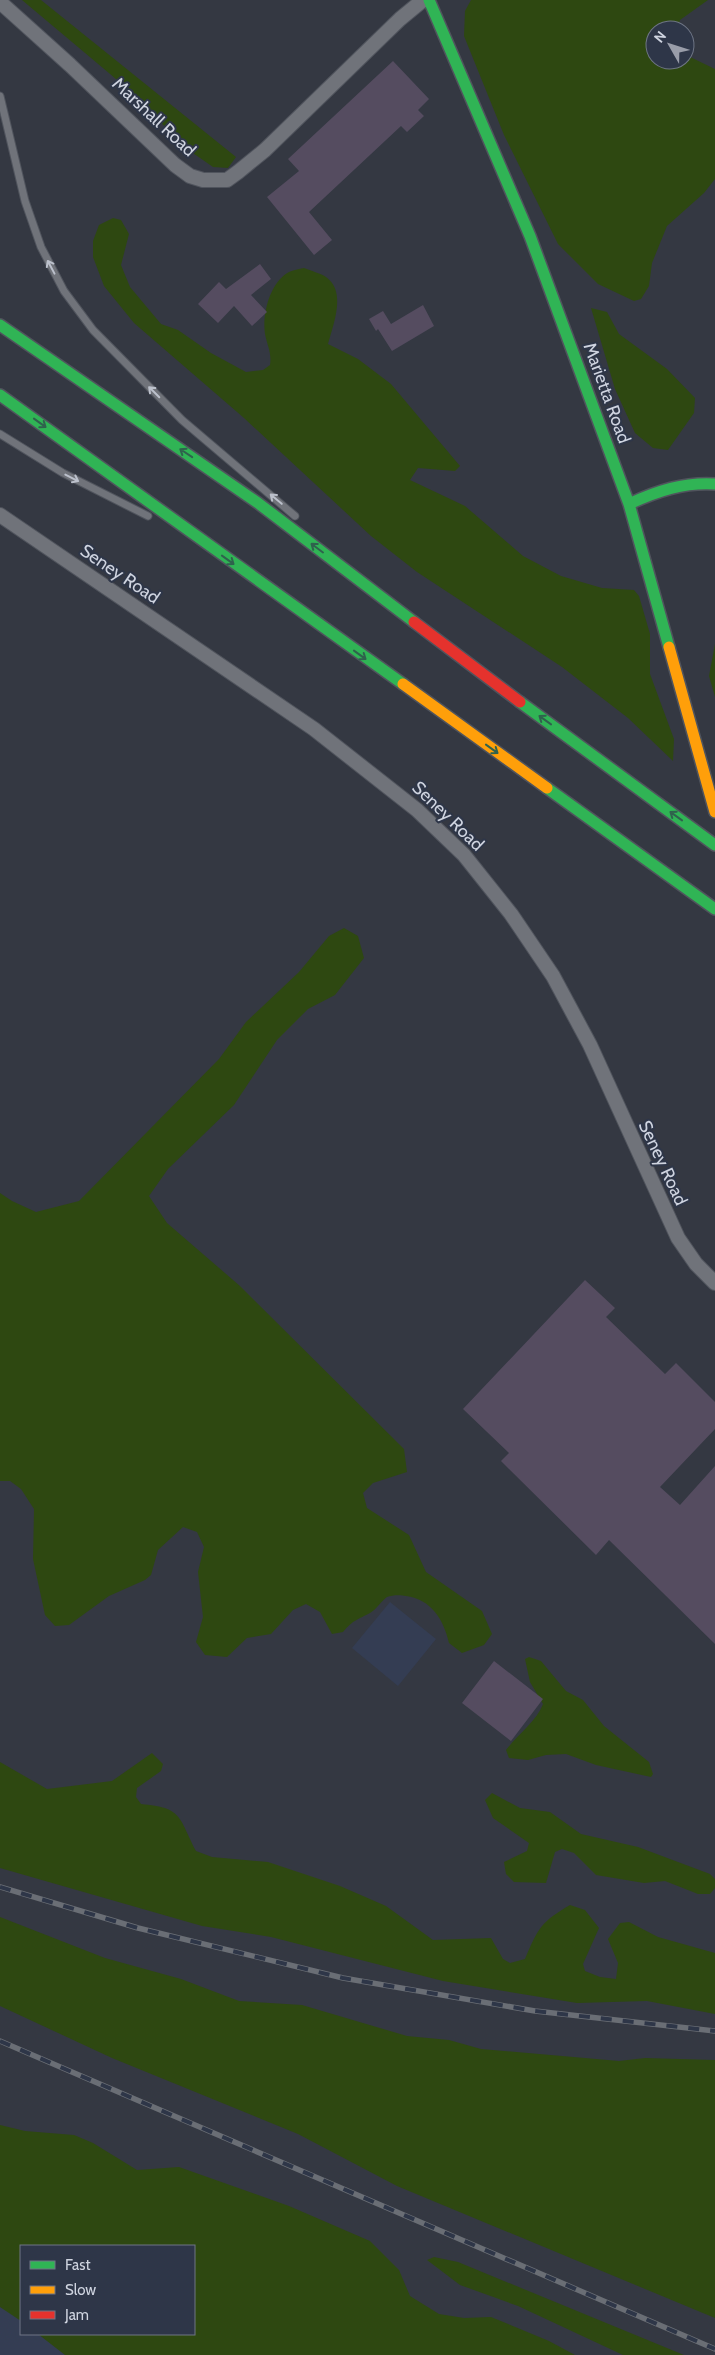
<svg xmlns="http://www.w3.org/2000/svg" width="715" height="2355" viewBox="0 0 715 2355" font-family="Cabin,sans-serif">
<rect width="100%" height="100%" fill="#343842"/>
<path fill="#343d53" d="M390,1602L436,1639L398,1686L352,1648Z
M0,2294L21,2307V2334H62L89,2355H0Z"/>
<path fill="#2e4811" d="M22,0H41L236,157L228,168L213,167L190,151L116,79Z
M471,0H708L680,20L677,30H655V60H685V50L688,56L715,69V179L704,193L667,226L652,263L649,286L641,299L634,301L598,284L558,244L504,135L464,36L465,11Z
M113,218L121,220L129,234L121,265L130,287L161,324L178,330L211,353L246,372L263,370L270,365C272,353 267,345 265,334C262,314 270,282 289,272C293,270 299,269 304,268C311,271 320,273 326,277C347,292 333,324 328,344L358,359L391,384L460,466L455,471L418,468L410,480L465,506L523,556L561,576L602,588L634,590L639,596L650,634V674L674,739L673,761L628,718L562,667L417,572L371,536L244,418L134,323L104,286L93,257V241L99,225Z
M591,308L607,312L619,334L667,369L695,398L694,413L668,450L653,448L635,433L615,389Z
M715,644V697L709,676Z
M344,928L358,936L364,958L335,995L308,1009L277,1040L234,1105L168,1169L149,1196L167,1223L240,1286L404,1449L407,1472L373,1483L363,1493L367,1508L409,1535L426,1572L482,1611L492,1634L484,1645L462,1653L449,1643C444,1620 431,1599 406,1596C401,1595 392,1595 387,1597C381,1601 377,1609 370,1613C357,1620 353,1620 343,1632L332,1634L320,1612L306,1604L293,1610L271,1634L247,1638L227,1657L205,1655L196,1642L203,1617L198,1572L204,1547L197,1532L183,1527L158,1550L151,1575L145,1580L109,1596L69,1625L55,1626L45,1615L33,1559L34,1509L21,1489L10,1481H0V1193L12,1201L36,1212L79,1201L219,1059L246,1022L299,972L329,936Z
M529,1657L541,1661L566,1691L583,1700L604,1726L649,1762L653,1774L651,1777L596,1765L566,1754L546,1755L528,1760L509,1758L506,1750C518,1734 536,1722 543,1704L530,1682L525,1659Z
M152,1753L163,1764L161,1771L137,1788L136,1797L141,1804C183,1808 178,1816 196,1851L212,1857L268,1862L340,1886L386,1906L433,1940L491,1938L503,1959L510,1963L525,1959C538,1928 541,1922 570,1905L585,1910L599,1928L583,1964L585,1971L600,1977L616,1979L618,1963L608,1939L620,1923L629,1922L658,1937L715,1953V2014L647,2001L577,2003L443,1981L271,1937L202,1926L0,1868V1762L47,1789L112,1781Z
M492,1793L520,1808L550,1812L581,1834L638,1847L710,1874L715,1879V1888L710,1894H698L665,1881L644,1883L596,1875L574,1853L562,1849L555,1852L546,1883L514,1882L506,1874L504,1862L527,1851L529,1843L493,1818L485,1800Z
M0,1917L105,1958L181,1979L239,2001L302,2005L407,2036L449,2040L481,2049L619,2061L645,2058L715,2060V2318L397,2186L298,2134L112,2058L0,2006Z
M0,2125L25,2131L74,2135L93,2143L137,2170L179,2167L289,2206L370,2241L399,2270L410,2296L439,2314L464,2318L491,2317L549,2341L575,2355H65L38,2334H194V2246H21V2321L0,2307Z
M434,2257L458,2262L684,2355H623L518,2306L460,2285L427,2260Z"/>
<path fill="#554c60" d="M393,61L429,99L418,110L424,116L407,132L401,126L309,212L332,240L314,255L267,197L299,171L288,159Z
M260,264L271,279L251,295L267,312L252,326L234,306L218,323L198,304L219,282L226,289Z
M423,305L434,326L392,351L378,329L376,331L369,319L383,311L391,324Z
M585,1280L615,1308L606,1317L665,1374L676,1363L715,1402V1429L660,1487L680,1505L715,1466V1644L609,1540L596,1555L501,1461L509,1453L463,1409Z
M494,1661L543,1699L511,1741L462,1703Z"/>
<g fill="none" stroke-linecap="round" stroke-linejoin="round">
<defs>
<path id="lane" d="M0,96L25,201L41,247L64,291L93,330L182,420L295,516
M0,434L63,473L148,516"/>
<path id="street" d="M0,2L70,65L175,165L190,176L203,180H227L238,172L265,150L400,19L423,0
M0,515L314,729L417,810L464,855L511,914L553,976L590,1045L678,1238L696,1264L715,1283"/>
<path id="fast" d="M429,0L530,236L629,504L669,647
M0,325L258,503L414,622
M0,395L403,684
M629,504C657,491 684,482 715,484
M520,702L715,845
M547,788L715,909"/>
<path id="slow" d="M669,647L715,812
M403,684L547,788"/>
<path id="jam" d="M414,622L520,702"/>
</defs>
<use href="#lane" stroke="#50545d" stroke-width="9"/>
<use href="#street" stroke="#50545d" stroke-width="16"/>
<use href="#fast" stroke="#50545d" stroke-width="14"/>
<use href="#slow" stroke="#50545d" stroke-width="14"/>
<use href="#jam" stroke="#50545d" stroke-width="14"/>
<use href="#lane" stroke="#70737a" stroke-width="7"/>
<use href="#street" stroke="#70737a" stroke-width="14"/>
<use href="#fast" stroke="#30b455" stroke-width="11"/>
<use href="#slow" stroke="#ff9f0a" stroke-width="11"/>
<use href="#jam" stroke="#e5322d" stroke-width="11"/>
<defs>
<path id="rail" d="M0,1887L138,1928L343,1978L535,2011L715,2031
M0,2041L715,2349"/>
</defs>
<use href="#rail" stroke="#6a6e75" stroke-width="5.5"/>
<use href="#rail" stroke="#2e3648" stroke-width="4" stroke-dasharray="11" stroke-linecap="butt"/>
</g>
<defs><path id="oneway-shaft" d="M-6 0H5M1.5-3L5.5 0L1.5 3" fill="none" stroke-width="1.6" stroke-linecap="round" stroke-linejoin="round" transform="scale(1.25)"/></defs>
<g stroke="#bcc1cc">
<use href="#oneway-shaft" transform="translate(51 267) rotate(-118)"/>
<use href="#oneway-shaft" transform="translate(154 392) rotate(-135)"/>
<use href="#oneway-shaft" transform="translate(72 478) rotate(27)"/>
<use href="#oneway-shaft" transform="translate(276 499) rotate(-140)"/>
</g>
<g stroke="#2f624d">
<use href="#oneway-shaft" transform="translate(40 423) rotate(36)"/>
<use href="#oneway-shaft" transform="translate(186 453) rotate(-146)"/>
<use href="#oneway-shaft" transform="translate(317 548) rotate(-143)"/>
<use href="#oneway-shaft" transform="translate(228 560) rotate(36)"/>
<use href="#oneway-shaft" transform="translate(360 655) rotate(36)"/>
<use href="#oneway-shaft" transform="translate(545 720) rotate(-144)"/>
<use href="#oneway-shaft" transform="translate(492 749) rotate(36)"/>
<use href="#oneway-shaft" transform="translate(676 816) rotate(-144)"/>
</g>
<g text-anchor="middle" stroke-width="4" stroke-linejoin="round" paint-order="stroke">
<g font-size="18" fill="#cfd4e0" stroke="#2e3648">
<text transform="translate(154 117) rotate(43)" y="6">Marshall Road</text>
<text transform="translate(607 393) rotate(70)" y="6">Marietta Road</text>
<text transform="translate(120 574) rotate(34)" y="6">Seney Road</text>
<text transform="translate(448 816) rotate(44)" y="6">Seney Road</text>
<text transform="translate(663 1163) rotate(65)" y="6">Seney Road</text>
</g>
</g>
<rect x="20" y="2245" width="175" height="90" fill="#2e3648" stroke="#6e7585"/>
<rect x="30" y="2261" width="25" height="8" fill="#30b455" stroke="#6e7585"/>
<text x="65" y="2270" font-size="15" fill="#cfd4e0">Fast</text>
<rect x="30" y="2286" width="25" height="8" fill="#ff9f0a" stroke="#6e7585"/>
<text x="65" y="2295" font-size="15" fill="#cfd4e0">Slow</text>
<rect x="30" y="2311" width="25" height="8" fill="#e5322d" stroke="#6e7585"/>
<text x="65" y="2320" font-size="15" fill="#cfd4e0">Jam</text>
<g transform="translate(670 45) rotate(309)"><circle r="24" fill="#2e3648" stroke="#6e7585"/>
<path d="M0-4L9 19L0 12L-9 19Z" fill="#999da9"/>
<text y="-8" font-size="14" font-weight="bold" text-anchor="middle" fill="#cfd4e0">N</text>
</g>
</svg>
